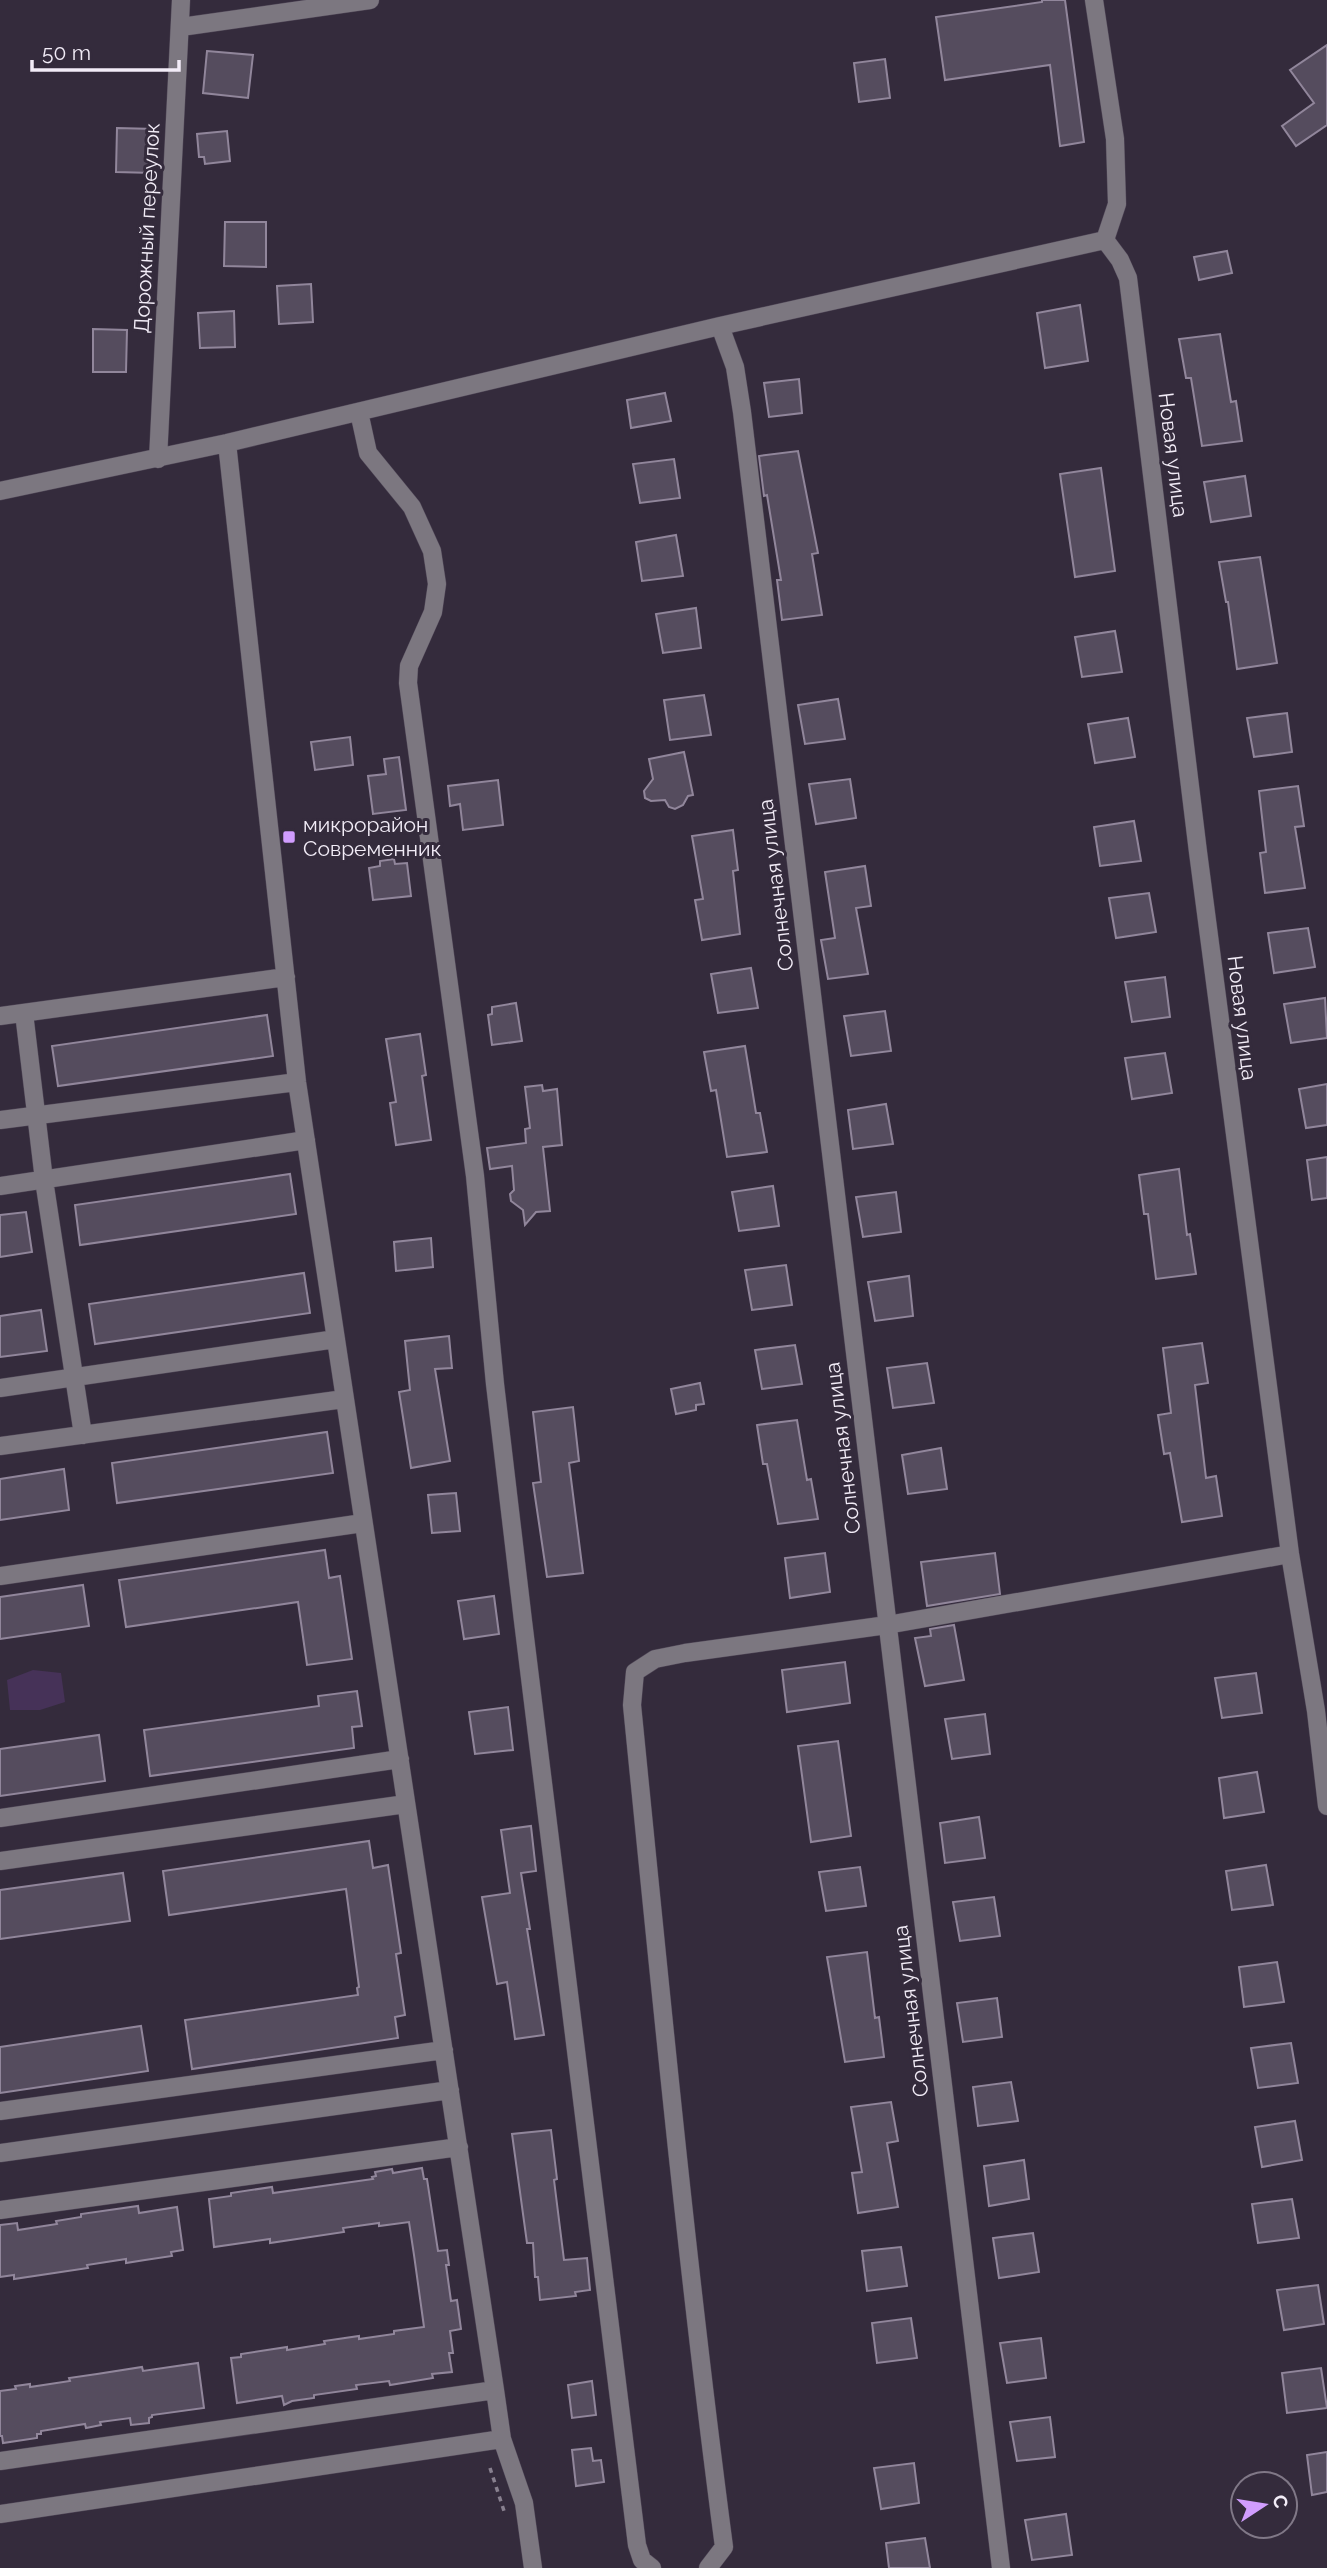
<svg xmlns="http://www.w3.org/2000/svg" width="1327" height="2568" viewBox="0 0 1327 2568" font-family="Raleway,sans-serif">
<rect width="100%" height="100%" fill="#342b3c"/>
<path fill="#463258" d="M33,1670L61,1673L65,1702L40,1710H10L7,1680Z"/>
<path fill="#554c5e" stroke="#91869b" stroke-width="2" d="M1042,0H1065L1084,142L1060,146L1050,65L945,80L936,17L1042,2Z
M1327,45V125L1296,146L1282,126L1314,103L1290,70Z
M207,51L253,55L248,98L203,93Z
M885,59L890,98L859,102L854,63Z
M117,128L155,129L153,173L116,172Z
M227,131L230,161L205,164L204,157H199L197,134Z
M225,222H266V267L224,266Z
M1227,251L1232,273L1199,280L1194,257Z
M311,284L313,322L279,324L277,286Z
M1080,305L1088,361L1045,368L1037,313Z
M234,311L235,347L200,348L198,313Z
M93,329L127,330L126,372H93Z
M1220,334L1231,402L1236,401L1242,441L1202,446L1191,378H1186L1179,339Z
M799,379L802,413L769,417L764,383Z
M665,393L671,421L631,428L627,400Z
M798,451L818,553L812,554L822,615L782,620L777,580H781L767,495L764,496L759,456Z
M674,459L680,498L640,503L633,464Z
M1101,468L1115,571L1075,577L1060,474Z
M1245,476L1251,516L1211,522L1204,482Z
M676,535L683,576L642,581L636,542Z
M1260,557L1277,663L1237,669L1228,602H1226L1219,562Z
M696,608L701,648L663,653L656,614Z
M1115,631L1122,672L1082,677L1075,637Z
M704,695L711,735L670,740L664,700Z
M838,699L845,739L805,744L798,705Z
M1287,713L1292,752L1254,757L1247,718Z
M1128,718L1135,757L1095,763L1088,724Z
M350,737L353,765L315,770L311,742Z
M684,752L693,795L688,796L683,805L675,809L669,807L665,800L651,801L645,798L644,791L653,779L649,759Z
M399,757L406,810L373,814L368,776L386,774L384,759Z
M850,779L856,818L816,824L809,784Z
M498,780L503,825L463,830L460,804L450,806L448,786Z
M1298,786L1304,826L1295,827L1305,888L1265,893L1260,853L1266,852L1259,791Z
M1134,821L1141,861L1100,866L1094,827Z
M733,830L738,870L733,871L740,934L702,940L695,900L703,899L692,836Z
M394,859L395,864L407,863L411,896L373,900L369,868L380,866V861Z
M865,866L871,906L856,908L868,974L828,979L821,940L835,938L825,872Z
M1149,893L1156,932L1116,938L1109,898Z
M1308,928L1315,967L1274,973L1268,933Z
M751,968L758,1008L718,1013L711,974Z
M1165,977L1170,1017L1132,1022L1125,982Z
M1325,998L1327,1038L1291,1043L1284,1004Z
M516,1003L522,1041L492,1045L488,1015L492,1014V1007Z
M885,1011L891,1051L851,1056L844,1016Z
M267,1015L273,1056L58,1086L52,1046Z
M420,1034L426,1075L422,1076L431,1140L396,1145L390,1103L396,1102L386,1039Z
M745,1046L756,1113H760L767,1152L727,1157L716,1090L711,1091L704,1052Z
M1165,1053L1172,1093L1132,1099L1125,1058Z
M1327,1084V1125L1306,1128L1299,1089Z
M542,1085L543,1091L557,1089L562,1145L543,1147L550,1211L536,1212L525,1225L523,1210L511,1201L510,1194L514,1190L512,1166L490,1169L487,1148L526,1143L525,1129L530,1128L525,1087Z
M886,1104L893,1144L853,1149L848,1110Z
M1327,1157V1198L1312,1200L1307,1160Z
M1179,1169L1187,1235L1190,1234L1196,1274L1156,1279L1148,1214H1144L1139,1175Z
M290,1174L296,1214L80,1245L75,1205Z
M773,1186L779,1226L739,1231L732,1192Z
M896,1192L901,1232L863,1237L856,1197Z
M26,1212L32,1252L0,1257V1215Z
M431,1238L433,1267L396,1271L394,1242Z
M786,1265L792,1305L752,1310L745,1270Z
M304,1273L310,1313L95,1344L89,1304Z
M909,1276L913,1316L875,1321L868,1282Z
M41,1310L47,1351L0,1357V1316Z
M449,1336L452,1368L435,1369L450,1461L411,1468L399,1392L410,1390L405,1341Z
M1202,1343L1208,1383L1195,1385L1206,1478L1216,1476L1222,1516L1182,1522L1170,1453L1164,1454L1158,1415L1171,1413L1163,1348Z
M795,1345L802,1384L762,1389L755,1350Z
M927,1363L934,1403L893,1408L887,1368Z
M700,1383L704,1404L696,1405V1410L676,1414L671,1389Z
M573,1407L579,1461L569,1463L583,1573L547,1577L533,1483L541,1482L533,1412Z
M797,1420L807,1480L811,1479L818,1519L778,1524L767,1464H763L757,1425Z
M327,1432L333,1473L117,1503L112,1463Z
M941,1448L947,1489L908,1494L902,1455Z
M64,1469L69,1510L0,1520V1479Z
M456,1493L460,1531L432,1533L428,1495Z
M325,1550L329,1578L340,1576L352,1659L307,1665L298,1602L126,1627L119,1580Z
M825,1553L830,1592L790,1598L785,1558Z
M995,1553L1000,1594L927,1606L921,1562Z
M83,1585L89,1626L0,1639V1597Z
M494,1596L499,1634L464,1639L458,1601Z
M954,1625L964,1680L925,1686L915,1638L931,1636L930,1629Z
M845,1662L850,1703L787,1712L782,1670Z
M1256,1673L1262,1713L1222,1718L1215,1678Z
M357,1691L362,1726L352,1727L354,1748L150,1776L144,1730L319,1706L318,1696Z
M508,1707L513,1750L475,1754L469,1712Z
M985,1714L990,1754L952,1759L945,1719Z
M99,1735L105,1781L0,1796V1749Z
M838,1741L851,1836L811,1842L798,1746Z
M1257,1772L1264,1812L1224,1818L1219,1778Z
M979,1817L985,1858L945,1863L940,1823Z
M531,1826L536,1871L521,1873L530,1929H527L544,2035L515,2039L507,1982L497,1984L482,1897L510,1893L501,1830Z
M369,1841L373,1868L388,1865L401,1953L396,1954L405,2015L395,2017L398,2038L192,2069L185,2020L358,1995L357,1988L359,1987L346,1889L169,1915L163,1871Z
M1266,1865L1273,1905L1232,1910L1226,1871Z
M860,1867L866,1906L826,1911L819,1872Z
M123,1873L130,1921L0,1939V1890Z
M994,1897L1000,1936L960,1941L953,1902Z
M867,1952L875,2018L879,2017L884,2057L845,2062L827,1957Z
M1277,1962L1284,2002L1244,2007L1239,1967Z
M997,1998L1002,2037L963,2042L957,2003Z
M141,2026L148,2071L0,2093V2047Z
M1291,2043L1298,2083L1258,2088L1251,2048Z
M1011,2082L1018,2121L978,2126L973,2087Z
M891,2102L898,2141L887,2143L898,2207L858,2213L852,2173L862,2172L851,2107Z
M1295,2121L1302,2160L1262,2167L1255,2127Z
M551,2130L557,2179L554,2180L564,2260L587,2258L590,2290L575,2292L576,2296L540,2300L538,2277H535L533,2243H527L512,2134Z
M1024,2160L1029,2199L989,2206L984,2166Z
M422,2168L424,2179H427L438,2251L447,2250L449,2265H446L451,2301L457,2300L461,2329L450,2331L453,2353H449L452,2372L432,2374L433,2378L390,2385L389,2381L356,2385L357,2389L314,2395V2398L292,2401L284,2405L282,2396L237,2403L231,2358L241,2357V2354L287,2347V2350L325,2344L324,2341L359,2336V2339L394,2334V2331L424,2327L414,2255L409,2222L379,2226V2223L343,2228L344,2232L270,2243V2239L214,2247L209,2199L231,2196V2193L272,2187L273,2193L373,2179L372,2177L376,2176L375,2172L392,2169L393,2173Z
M1292,2199L1299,2238L1258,2243L1252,2204Z
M138,2206L139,2213L177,2207L183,2250L171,2252L172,2256L145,2260L126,2263V2259L87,2265L88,2268L14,2279V2275L0,2277V2225L17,2223L18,2230L57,2224L56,2221L81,2217V2214Z
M1033,2233L1039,2272L999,2278L993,2238Z
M901,2247L907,2286L867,2291L862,2251Z
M1318,2285L1324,2324L1284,2330L1277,2290Z
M911,2318L917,2358L877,2363L872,2323Z
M1041,2338L1046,2378L1007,2383L1000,2343Z
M198,2363L204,2408L152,2415V2417L149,2418V2423L131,2425L130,2418L100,2422L101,2425L86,2428L85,2424L41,2431V2434H37V2438L3,2443L2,2436H0V2391L16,2389L15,2386L30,2384V2387L70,2381L69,2378L97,2374L142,2367L143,2371Z
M1321,2368L1327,2408L1287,2413L1282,2373Z
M592,2381L596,2415L572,2418L568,2385Z
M1050,2417L1055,2457L1017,2461L1010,2422Z
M591,2448L593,2461L601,2460L604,2482L576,2486L572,2450Z
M1327,2452V2492L1312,2495L1307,2455Z
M914,2463L919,2503L881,2509L874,2468Z
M1066,2514L1072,2555L1032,2560L1025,2520Z
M925,2538L930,2568H889L886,2543Z"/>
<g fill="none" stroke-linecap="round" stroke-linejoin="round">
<defs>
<path id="minor" d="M1094,0L1115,139L1117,204L1105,240
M181,27L370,0
M1105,240L1120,260L1128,278L1198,852L1290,1554L1316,1711L1327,1806
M720,326L735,367L742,412L1001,2568
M359,412L368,453L412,507L432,551L437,584L433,612L409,666L408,683L475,1176L495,1384L523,1621L637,2545L642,2560L652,2568
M158,459L181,0
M0,491L227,443L720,326L1105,240
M24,1013L44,1180L83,1435
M0,1016L286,977
M0,1120L297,1082
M0,1186L306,1140
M0,1388L336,1339
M0,1446L344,1399
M0,1576L363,1523
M0,1818L400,1759
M0,1861L406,1804
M0,2111L444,2050
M0,2153L450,2090
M0,2210L459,2147
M502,2439L524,2503L533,2568
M0,2461L495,2390L297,1082L227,443
M0,2514L502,2439L495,2390
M708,2568L724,2547C687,2267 660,1986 632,1705L635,1672L655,1659L685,1653L887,1625L1290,1554"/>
</defs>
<use href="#minor" stroke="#4f4656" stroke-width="19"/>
<path stroke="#88808f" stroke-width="3.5" stroke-dasharray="5 5" stroke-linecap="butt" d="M490,2468L505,2514"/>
<use href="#minor" stroke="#7c7780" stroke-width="18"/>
</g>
<rect fill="#d19dfe" stroke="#342b3c" stroke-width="2.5" x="282" y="830" width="14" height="14" rx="3.5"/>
<g text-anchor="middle" stroke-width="6" stroke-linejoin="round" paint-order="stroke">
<g font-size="21" fill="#f2ecf7" stroke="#342b3c">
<text transform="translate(147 228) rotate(-87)" y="7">Дорожный переулок</text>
<text transform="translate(1173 455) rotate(83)" y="7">Новая улица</text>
<text transform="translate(776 885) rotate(-97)" y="7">Солнечная улица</text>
<text transform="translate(1242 1018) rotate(83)" y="7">Новая улица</text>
<text transform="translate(843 1448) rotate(-97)" y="7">Солнечная улица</text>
<text transform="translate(911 2011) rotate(-97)" y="7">Солнечная улица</text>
</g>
<g font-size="21" fill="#f2ecf7" stroke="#342b3c" text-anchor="start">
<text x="303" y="832">микрорайон<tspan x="303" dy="24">Современник</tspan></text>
</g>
</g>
<g transform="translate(1264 2505) rotate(78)"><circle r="33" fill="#342b3c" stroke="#807887" stroke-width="2"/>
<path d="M0-5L12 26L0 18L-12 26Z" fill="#d19dfe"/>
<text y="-10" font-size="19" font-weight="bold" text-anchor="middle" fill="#f2ecf7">С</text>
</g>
<path d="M32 60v10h147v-10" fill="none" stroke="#f2ecf7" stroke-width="3.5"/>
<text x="42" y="60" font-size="21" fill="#f2ecf7" stroke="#342b3c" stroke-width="5" paint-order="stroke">50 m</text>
</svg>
